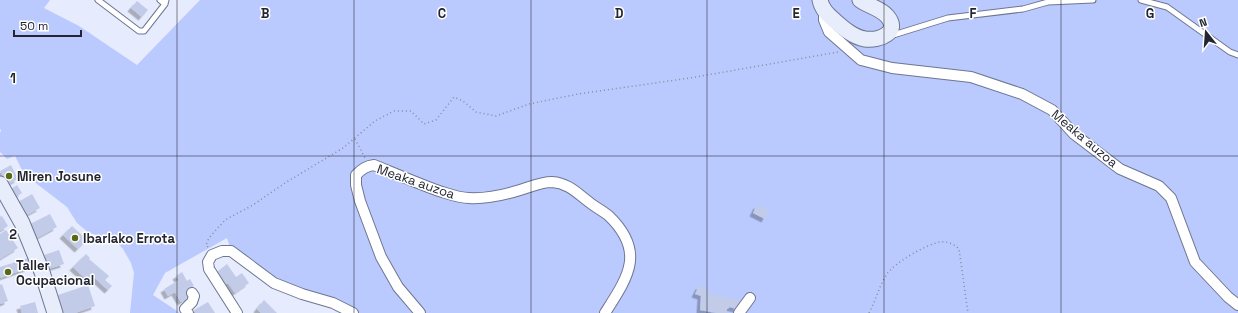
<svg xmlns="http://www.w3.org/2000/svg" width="1238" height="313" viewBox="0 0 1238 313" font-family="'Space Grotesk',sans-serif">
<defs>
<filter id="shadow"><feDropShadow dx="-3.5" dy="3.5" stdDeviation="0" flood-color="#0004"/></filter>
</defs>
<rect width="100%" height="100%" fill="#e6ebfd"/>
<path fill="#bacafe" d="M0,0H50L44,8L79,26L137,65L200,0H1238V313H611L609,310L632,270L624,240L628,254L626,269L600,313H352L274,283L231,251L227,238L165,273L153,295L180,313H130L134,273L131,263L123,249L114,239L89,233L77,223L67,207L24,174L15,156L7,159L0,152V133L1,130L0,129Z"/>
<path fill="#c2cbe8" filter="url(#shadow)" d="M137,1L148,10L142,17L131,8Z
M11,165L18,179L7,185L0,171Z
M17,185L22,193L16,197L11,189Z
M32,194L40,208L25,216L18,202Z
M757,205L769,211L765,219L753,213Z
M50,214L57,227L37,238L30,224Z
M0,215L1,217L2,216L8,226L0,231Z
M72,226L87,240L78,249L63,235Z
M6,230L18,248L0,259V234Z
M59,250L64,264L48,269L44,255Z
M86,254L90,258L89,259L109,276L105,280L112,286L108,290L94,277L92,279L90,278L86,279L73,267Z
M28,258L31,267L0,278V267Z
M227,264L236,277L242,273L249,283L235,293L228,283L226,284L217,272Z
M182,272L187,281L190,279L194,286L186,290L190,296L181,302L175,292L168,296L164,289L179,280L176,276Z
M2,284L8,301L0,304V285Z
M88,285L95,306L75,313H63L58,295Z
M699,286L707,287L706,293L739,300L737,309L729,307L728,309H727L726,313H716L700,310L701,296L695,294Z
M264,300L277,313H261L257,309Z
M35,302L38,313H22L20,306Z
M208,302L215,313H196L194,310Z"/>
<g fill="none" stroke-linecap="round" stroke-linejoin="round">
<defs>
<path id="lane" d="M98,0L139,31H144L165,4L166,0
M160,0L165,4
M1141,0L1167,7L1230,52L1238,55
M890,36L948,18L1023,9L1048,2L1093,0"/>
<path id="street" d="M824,11V20L829,32L861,60L892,68L971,77L1022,94L1052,110L1074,134L1120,169L1159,186L1171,198L1195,262L1228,297L1238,305
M188,313L185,309L192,302L194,296L192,293
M237,313L209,269L208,262L212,255L222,251H231L274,283L302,294L333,303L353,313
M420,313L398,287L381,257L360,201L356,185V175C362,169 366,166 374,165C396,174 417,183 439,191C449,194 459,198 469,198C485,199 504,195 520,190C530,187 541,182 552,182C568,183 577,193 589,202C595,207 603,211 609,216C646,252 628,277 605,313
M739,313L750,298"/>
<path id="secondary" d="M820,0C822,9 827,14 834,20C843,28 853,37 865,39C880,41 901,32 887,16C880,8 868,6 860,0
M0,184L22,223L42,272L55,313"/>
</defs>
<use href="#lane" stroke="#6e7690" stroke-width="7"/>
<use href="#street" stroke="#6e7690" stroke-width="12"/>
<use href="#secondary" stroke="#6e7690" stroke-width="17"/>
<path stroke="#878b99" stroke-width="1.5" stroke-dasharray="1 3" stroke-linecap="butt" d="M355,139L365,158
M208,247L206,245L209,238L225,220L253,205L285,183L343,148L375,121L394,111H411L424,124L436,120L454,97L463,101L476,112L496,116L529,104L578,94L690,78L838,52
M869,313C876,300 879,286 887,274C894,263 927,244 940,242C947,241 954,244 959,249L968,313"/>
<use href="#lane" stroke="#fff" stroke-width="5"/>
<use href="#street" stroke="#fff" stroke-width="10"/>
<use href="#secondary" stroke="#e8edfb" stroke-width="15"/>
</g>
<path fill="none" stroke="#232631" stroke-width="1" stroke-opacity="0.55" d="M177,0V313M354,0V313M531,0V313M707,0V313M884,0V313M1061,0V313M0,156H1238"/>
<g fill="#576915" stroke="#fff" stroke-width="1.5">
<circle cx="9" cy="176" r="4"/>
<circle cx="75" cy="238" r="4"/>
<circle cx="8" cy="272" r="4"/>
</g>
<g text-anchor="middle" stroke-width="3" stroke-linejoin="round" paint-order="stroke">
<g font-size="13" fill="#232631" stroke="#fff">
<text transform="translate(1085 138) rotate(40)" y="5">Meaka auzoa</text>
<text transform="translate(416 181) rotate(19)" y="5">Meaka auzoa</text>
</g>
<g font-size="13" font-weight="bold" fill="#232631" stroke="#fff" text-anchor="start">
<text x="17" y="181">Miren Josune</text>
<text x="83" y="243">Ibarlako Errota</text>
<text x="16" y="270">Taller<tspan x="16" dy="15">Ocupacional</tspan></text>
</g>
</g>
<g font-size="13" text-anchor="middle" font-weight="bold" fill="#232631" stroke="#fff" stroke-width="3" stroke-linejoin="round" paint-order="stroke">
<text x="265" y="18">B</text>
<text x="442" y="18">C</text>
<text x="619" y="18">D</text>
<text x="796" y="18">E</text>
<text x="973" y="18">F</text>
<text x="1150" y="18">G</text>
<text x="13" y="83">1</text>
<text x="13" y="239">2</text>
</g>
<g transform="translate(1206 32) rotate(343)" stroke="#ffffff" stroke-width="3" paint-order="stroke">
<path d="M0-3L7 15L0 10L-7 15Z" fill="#232631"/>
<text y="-6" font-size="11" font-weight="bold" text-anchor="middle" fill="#232631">N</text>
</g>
<path d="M14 30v6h67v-6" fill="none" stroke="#232631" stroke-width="2"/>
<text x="20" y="30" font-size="12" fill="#232631" stroke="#ffffff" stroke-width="3" paint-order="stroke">50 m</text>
</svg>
